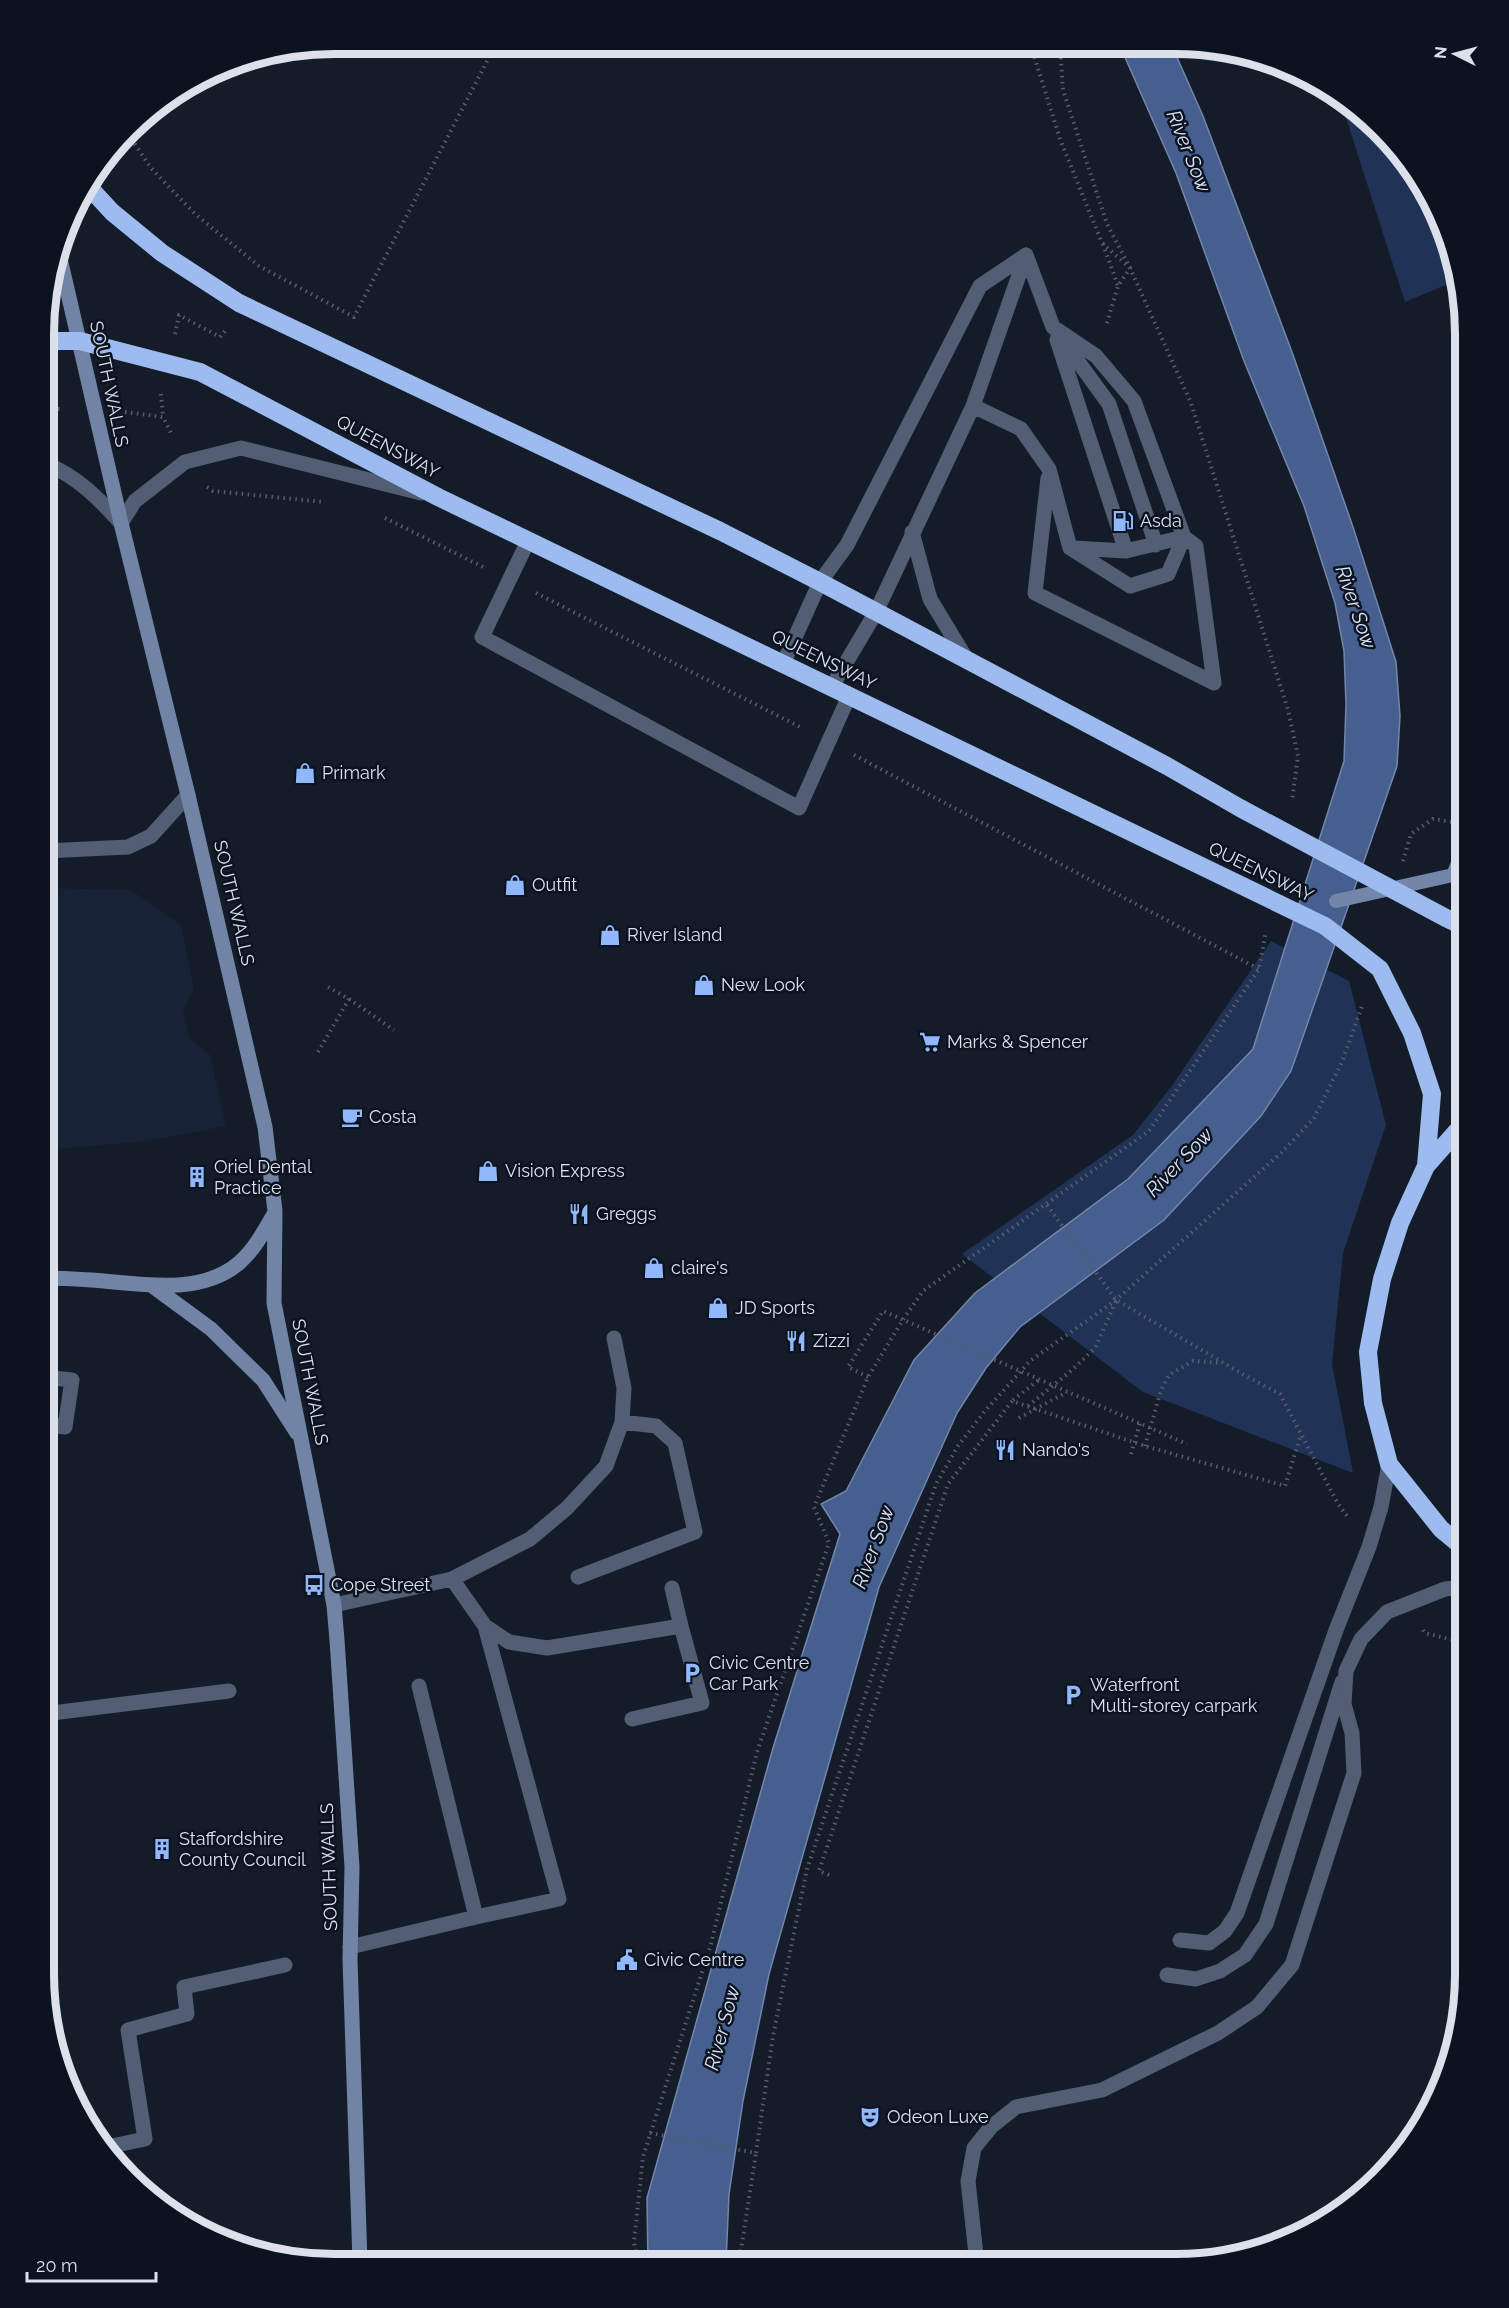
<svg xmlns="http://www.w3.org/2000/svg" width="1509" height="2308" viewBox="0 0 1509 2308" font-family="Raleway,sans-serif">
<rect width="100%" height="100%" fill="#141c2a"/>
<path fill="#172236" d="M45,888L131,890L181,925L194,989L183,1010L189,1038L210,1055L226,1126L147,1141L45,1150Z"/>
<path fill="#203356" d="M1339,96L1351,103L1405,157L1443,223L1455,281L1405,302Z
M1271,941L1349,981L1386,1125L1343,1253L1332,1364L1353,1473L1143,1392L962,1254L1133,1135L1171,1087Z"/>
<path fill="#465f8e" stroke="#7386aa" stroke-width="1.5" d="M1120,46H1172L1203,116L1292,352L1353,527L1396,662L1400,716L1397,766L1291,1071L1261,1116L1164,1220L1020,1327L986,1368L957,1413L879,1587L769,1974L743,2101L729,2194L726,2263H648L647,2198L773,1748L840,1534L821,1504L846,1491L914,1360L975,1293L1128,1179L1253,1049L1344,761L1346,704L1344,651L1335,603L1304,506L1244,361L1176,173Z"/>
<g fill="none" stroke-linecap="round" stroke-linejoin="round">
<path stroke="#7386aa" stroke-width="14" d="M1336,901L1453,875L1465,847"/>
<path stroke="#575e6b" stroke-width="4" stroke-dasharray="1.5 4.5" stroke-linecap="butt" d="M1031,46L1060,139L1102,243L1130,268L1118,286L1106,326
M1060,46L1063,90L1107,224L1130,268L1191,403L1288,710L1298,756L1292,800
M128,134L151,168L195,214L259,266L354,317L496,44
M1103,244L1118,286
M175,334L179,315L220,337L225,331
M161,394L163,417
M46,395L52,409
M46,409H64
M125,412L163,417L172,435
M207,487L213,491L324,502
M385,518L483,567
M536,593L802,728
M854,755L1259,969
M1403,861L1411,834L1433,819L1465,824
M349,999L394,1030
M318,1052L349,999L326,986
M1047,1205L1116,1300L1246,1376L1280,1394L1338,1504L1347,1516
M868,1377L848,1367L883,1311L1187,1444
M1013,1400L1040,1379
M1028,1406L1072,1370L1095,1348L1116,1301
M1019,1418L1067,1392
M1145,1446L1161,1390L1169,1375L1193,1361L1222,1363
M1131,1454L1140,1423
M1423,1630L1425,1633L1465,1643
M829,1875L819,1871L948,1484L1012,1401L1145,1446L1285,1486L1301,1434
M650,2133L756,2153L773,2036L807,1869L936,1484L958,1446L985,1411L1030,1361L1116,1300L1281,1153L1314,1118L1342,1062L1362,1006
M637,2263L634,2242L643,2157L711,1944L757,1752L829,1543L814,1507L868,1377L904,1318L923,1291L1149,1131L1259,969L1266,931
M739,2263L756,2153"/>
<path stroke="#525e73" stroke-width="15" d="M1058,334L1109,404L1156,545
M1057,340L1126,551
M973,406L1021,429L1049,469L1070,548L1130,586L1168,574L1184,537L1134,401L1096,356L1053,327L1026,255
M1048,478L1035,593L1214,683L1196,546L1184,537L1126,551L1073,548
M912,532L930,599L967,660
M528,541L482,637L799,808L849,696
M783,664L820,582L847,545L980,286L1026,255
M831,688L876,612L973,406L1026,255
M44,1424L65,1427L72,1380L44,1377
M578,1577L695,1532L675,1443L656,1426L622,1422
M452,1579L530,1539L567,1508L606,1466L622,1422L624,1388L614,1338
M672,1588L681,1626
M334,1605L452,1579L485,1626L559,1899L476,1917
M485,1626L509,1642L547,1648L681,1626L702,1703L632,1719
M44,1714L229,1691
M1180,1940L1209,1943L1225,1931L1237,1913L1336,1630L1369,1547L1381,1507L1389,1464
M350,1947L476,1917L419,1686
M1167,1975L1196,1979L1220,1971L1245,1955L1266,1924L1342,1682"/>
<path stroke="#525e73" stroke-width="15" d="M46,464C77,476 99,499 121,523L135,501L185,462L241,448L421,493
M45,851L128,847L151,836L188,795
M102,2148L145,2139L128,2030L187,2014L184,1987L285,1965
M977,2264L968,2181L974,2148L991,2127L1016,2107L1102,2090L1218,2033L1257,2007L1292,1965L1354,1773L1352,1733L1344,1704L1346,1671L1361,1639L1387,1612L1445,1589L1465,1587"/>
<path stroke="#7184a5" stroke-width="15" d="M59,254L121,523L188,795L265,1127L275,1211L274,1303L334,1605L337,1640L352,1867L350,1959L360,2262
M45,1278C60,1278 76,1279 91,1280C138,1283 199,1297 239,1263C255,1249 264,1231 274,1214
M151,1285L211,1329L263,1380L297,1433"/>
<path stroke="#9ebbef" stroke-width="18" d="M88,186L112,212L162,253L239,303L720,531L820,582L1167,766L1240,808L1446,918L1465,927
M46,341H80L200,372L438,497L1325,926L1380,969L1412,1033L1432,1094L1426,1166
M1465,1549L1441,1529L1389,1464L1373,1403L1368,1352L1382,1279L1400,1223L1426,1166L1465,1122"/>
</g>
<defs>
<symbol id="fuel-bare" viewBox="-9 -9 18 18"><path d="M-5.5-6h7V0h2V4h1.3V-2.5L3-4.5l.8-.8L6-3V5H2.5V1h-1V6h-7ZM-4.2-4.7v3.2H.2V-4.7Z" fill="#91b8fd" stroke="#0b1321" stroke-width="2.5" paint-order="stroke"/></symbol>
<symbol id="shop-bare" viewBox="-9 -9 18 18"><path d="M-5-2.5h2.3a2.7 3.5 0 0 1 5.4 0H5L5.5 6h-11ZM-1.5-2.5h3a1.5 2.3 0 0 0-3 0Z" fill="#91b8fd" stroke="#0b1321" stroke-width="2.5" paint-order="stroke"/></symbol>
<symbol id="supermarket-bare" viewBox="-9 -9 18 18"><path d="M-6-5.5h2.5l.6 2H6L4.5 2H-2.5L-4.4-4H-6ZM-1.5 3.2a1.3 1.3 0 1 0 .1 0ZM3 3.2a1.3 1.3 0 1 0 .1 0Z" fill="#91b8fd" stroke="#0b1321" stroke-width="2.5" paint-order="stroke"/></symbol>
<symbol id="cafe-bare" viewBox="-9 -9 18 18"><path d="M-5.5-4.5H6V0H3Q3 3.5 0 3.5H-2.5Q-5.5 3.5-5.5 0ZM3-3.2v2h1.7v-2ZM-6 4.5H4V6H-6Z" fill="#91b8fd" stroke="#0b1321" stroke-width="2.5" paint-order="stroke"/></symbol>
<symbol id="building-bare" viewBox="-9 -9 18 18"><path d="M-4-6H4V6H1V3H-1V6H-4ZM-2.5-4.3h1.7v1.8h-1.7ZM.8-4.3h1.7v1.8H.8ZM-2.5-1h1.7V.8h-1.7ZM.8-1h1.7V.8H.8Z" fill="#91b8fd" stroke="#0b1321" stroke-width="2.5" paint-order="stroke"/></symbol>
<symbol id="restaurant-bare" viewBox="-9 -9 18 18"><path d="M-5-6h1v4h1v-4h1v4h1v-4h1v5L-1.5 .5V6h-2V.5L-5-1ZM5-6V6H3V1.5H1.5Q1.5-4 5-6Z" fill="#91b8fd" stroke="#0b1321" stroke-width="2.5" paint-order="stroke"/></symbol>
<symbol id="bus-bare" viewBox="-9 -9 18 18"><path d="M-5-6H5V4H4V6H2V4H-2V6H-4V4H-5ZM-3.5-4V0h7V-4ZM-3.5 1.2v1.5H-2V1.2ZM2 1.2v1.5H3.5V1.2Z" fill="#91b8fd" stroke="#0b1321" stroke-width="2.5" paint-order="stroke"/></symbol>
<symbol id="parking-bare" viewBox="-9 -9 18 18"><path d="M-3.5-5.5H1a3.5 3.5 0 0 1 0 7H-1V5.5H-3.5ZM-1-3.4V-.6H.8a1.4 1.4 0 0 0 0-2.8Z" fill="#91b8fd" stroke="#0b1321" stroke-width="2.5" paint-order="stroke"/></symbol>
<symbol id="civic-bare" viewBox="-9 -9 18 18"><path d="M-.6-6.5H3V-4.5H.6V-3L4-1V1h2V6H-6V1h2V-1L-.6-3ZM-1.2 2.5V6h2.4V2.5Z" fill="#91b8fd" stroke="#0b1321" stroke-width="2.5" paint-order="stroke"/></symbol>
<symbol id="theatre-bare" viewBox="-9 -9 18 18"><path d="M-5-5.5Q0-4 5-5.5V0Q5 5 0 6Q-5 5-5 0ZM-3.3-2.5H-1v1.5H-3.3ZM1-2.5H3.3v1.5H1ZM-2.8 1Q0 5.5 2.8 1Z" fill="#91b8fd" stroke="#0b1321" stroke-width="2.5" paint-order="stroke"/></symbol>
</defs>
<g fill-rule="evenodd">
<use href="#fuel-bare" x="1108" y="506" width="30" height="30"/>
<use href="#shop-bare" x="290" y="758" width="30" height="30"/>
<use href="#shop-bare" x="500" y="870" width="30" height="30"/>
<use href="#shop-bare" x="595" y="920" width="30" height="30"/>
<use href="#shop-bare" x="689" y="970" width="30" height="30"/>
<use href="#supermarket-bare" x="915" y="1027" width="30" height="30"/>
<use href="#cafe-bare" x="337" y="1102" width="30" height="30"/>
<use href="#shop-bare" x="473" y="1156" width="30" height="30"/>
<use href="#building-bare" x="182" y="1162" width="30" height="30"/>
<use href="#restaurant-bare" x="564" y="1199" width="30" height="30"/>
<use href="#shop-bare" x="639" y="1253" width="30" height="30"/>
<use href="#shop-bare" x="703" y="1293" width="30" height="30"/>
<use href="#restaurant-bare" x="781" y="1326" width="30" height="30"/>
<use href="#restaurant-bare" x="990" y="1435" width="30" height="30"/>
<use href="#bus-bare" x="299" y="1570" width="30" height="30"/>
<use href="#parking-bare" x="677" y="1658" width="30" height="30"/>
<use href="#parking-bare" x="1058" y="1680" width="30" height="30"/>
<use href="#building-bare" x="147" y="1834" width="30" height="30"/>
<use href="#civic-bare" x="612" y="1945" width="30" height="30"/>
<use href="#theatre-bare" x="855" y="2102" width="30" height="30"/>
</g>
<g text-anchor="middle" stroke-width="5" stroke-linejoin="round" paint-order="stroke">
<g font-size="18" fill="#dbe0eb" stroke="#0b1321">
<text transform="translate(109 384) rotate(78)" y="6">SOUTH WALLS</text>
<text transform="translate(388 447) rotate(28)" y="6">QUEENSWAY</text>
<text transform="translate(824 660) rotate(26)" y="6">QUEENSWAY</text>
<text transform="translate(1261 872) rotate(26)" y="6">QUEENSWAY</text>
<text transform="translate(234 903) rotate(77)" y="6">SOUTH WALLS</text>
<text transform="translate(310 1382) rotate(79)" y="6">SOUTH WALLS</text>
<text transform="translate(329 1867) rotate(-92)" y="6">SOUTH WALLS</text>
</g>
<g font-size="18" fill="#dbe0eb" stroke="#0b1321" text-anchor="start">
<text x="1140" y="527">Asda</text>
<text x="322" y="779">Primark</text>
<text x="532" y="891">Outfit</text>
<text x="627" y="941">River Island</text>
<text x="721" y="991">New Look</text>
<text x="947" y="1048">Marks &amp; Spencer</text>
<text x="369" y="1123">Costa</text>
<text x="214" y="1173">Oriel Dental<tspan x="214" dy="21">Practice</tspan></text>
<text x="505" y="1177">Vision Express</text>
<text x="596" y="1220">Greggs</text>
<text x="671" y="1274">claire's</text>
<text x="735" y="1314">JD Sports</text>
<text x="813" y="1347">Zizzi</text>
<text x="1022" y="1456">Nando's</text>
<text x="331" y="1591">Cope Street</text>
<text x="709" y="1669">Civic Centre<tspan x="709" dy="21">Car Park</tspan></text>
<text x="1090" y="1691">Waterfront<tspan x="1090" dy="21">Multi-storey carpark</tspan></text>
<text x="179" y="1845">Staffordshire<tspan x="179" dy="21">County Council</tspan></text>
<text x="644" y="1966">Civic Centre</text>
<text x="887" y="2123">Odeon Luxe</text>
</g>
<g font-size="20" font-style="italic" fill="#dae2f1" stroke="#0b1321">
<text transform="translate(1189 151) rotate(68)" y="7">River Sow</text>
<text transform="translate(1356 607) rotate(71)" y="7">River Sow</text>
<text transform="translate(1179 1162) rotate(-46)" y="7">River Sow</text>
<text transform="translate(873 1547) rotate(-70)" y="7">River Sow</text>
<text transform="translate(722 2028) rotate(-75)" y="7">River Sow</text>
</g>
</g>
<path d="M0 0H1509V2308H0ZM334 54H1175A280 280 0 0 1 1455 334V1974A280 280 0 0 1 1175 2254H334A280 280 0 0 1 54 1974V334A280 280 0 0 1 334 54Z" fill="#0b1321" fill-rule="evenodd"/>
<path fill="none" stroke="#dbe0eb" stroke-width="8" d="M334 54H1175A280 280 0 0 1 1455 334V1974A280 280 0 0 1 1175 2254H334A280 280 0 0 1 54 1974V334A280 280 0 0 1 334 54Z"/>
<g transform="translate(1455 54) rotate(276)" stroke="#0b1321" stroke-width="4.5" paint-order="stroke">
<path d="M0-4.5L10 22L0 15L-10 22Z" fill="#dbe0eb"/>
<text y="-9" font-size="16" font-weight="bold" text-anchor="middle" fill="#dbe0eb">N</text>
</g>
<path d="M27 2272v9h129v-9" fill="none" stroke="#dbe0eb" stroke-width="3"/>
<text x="36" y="2272" font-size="18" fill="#dbe0eb" stroke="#0b1321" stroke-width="4.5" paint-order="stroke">20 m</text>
</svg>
